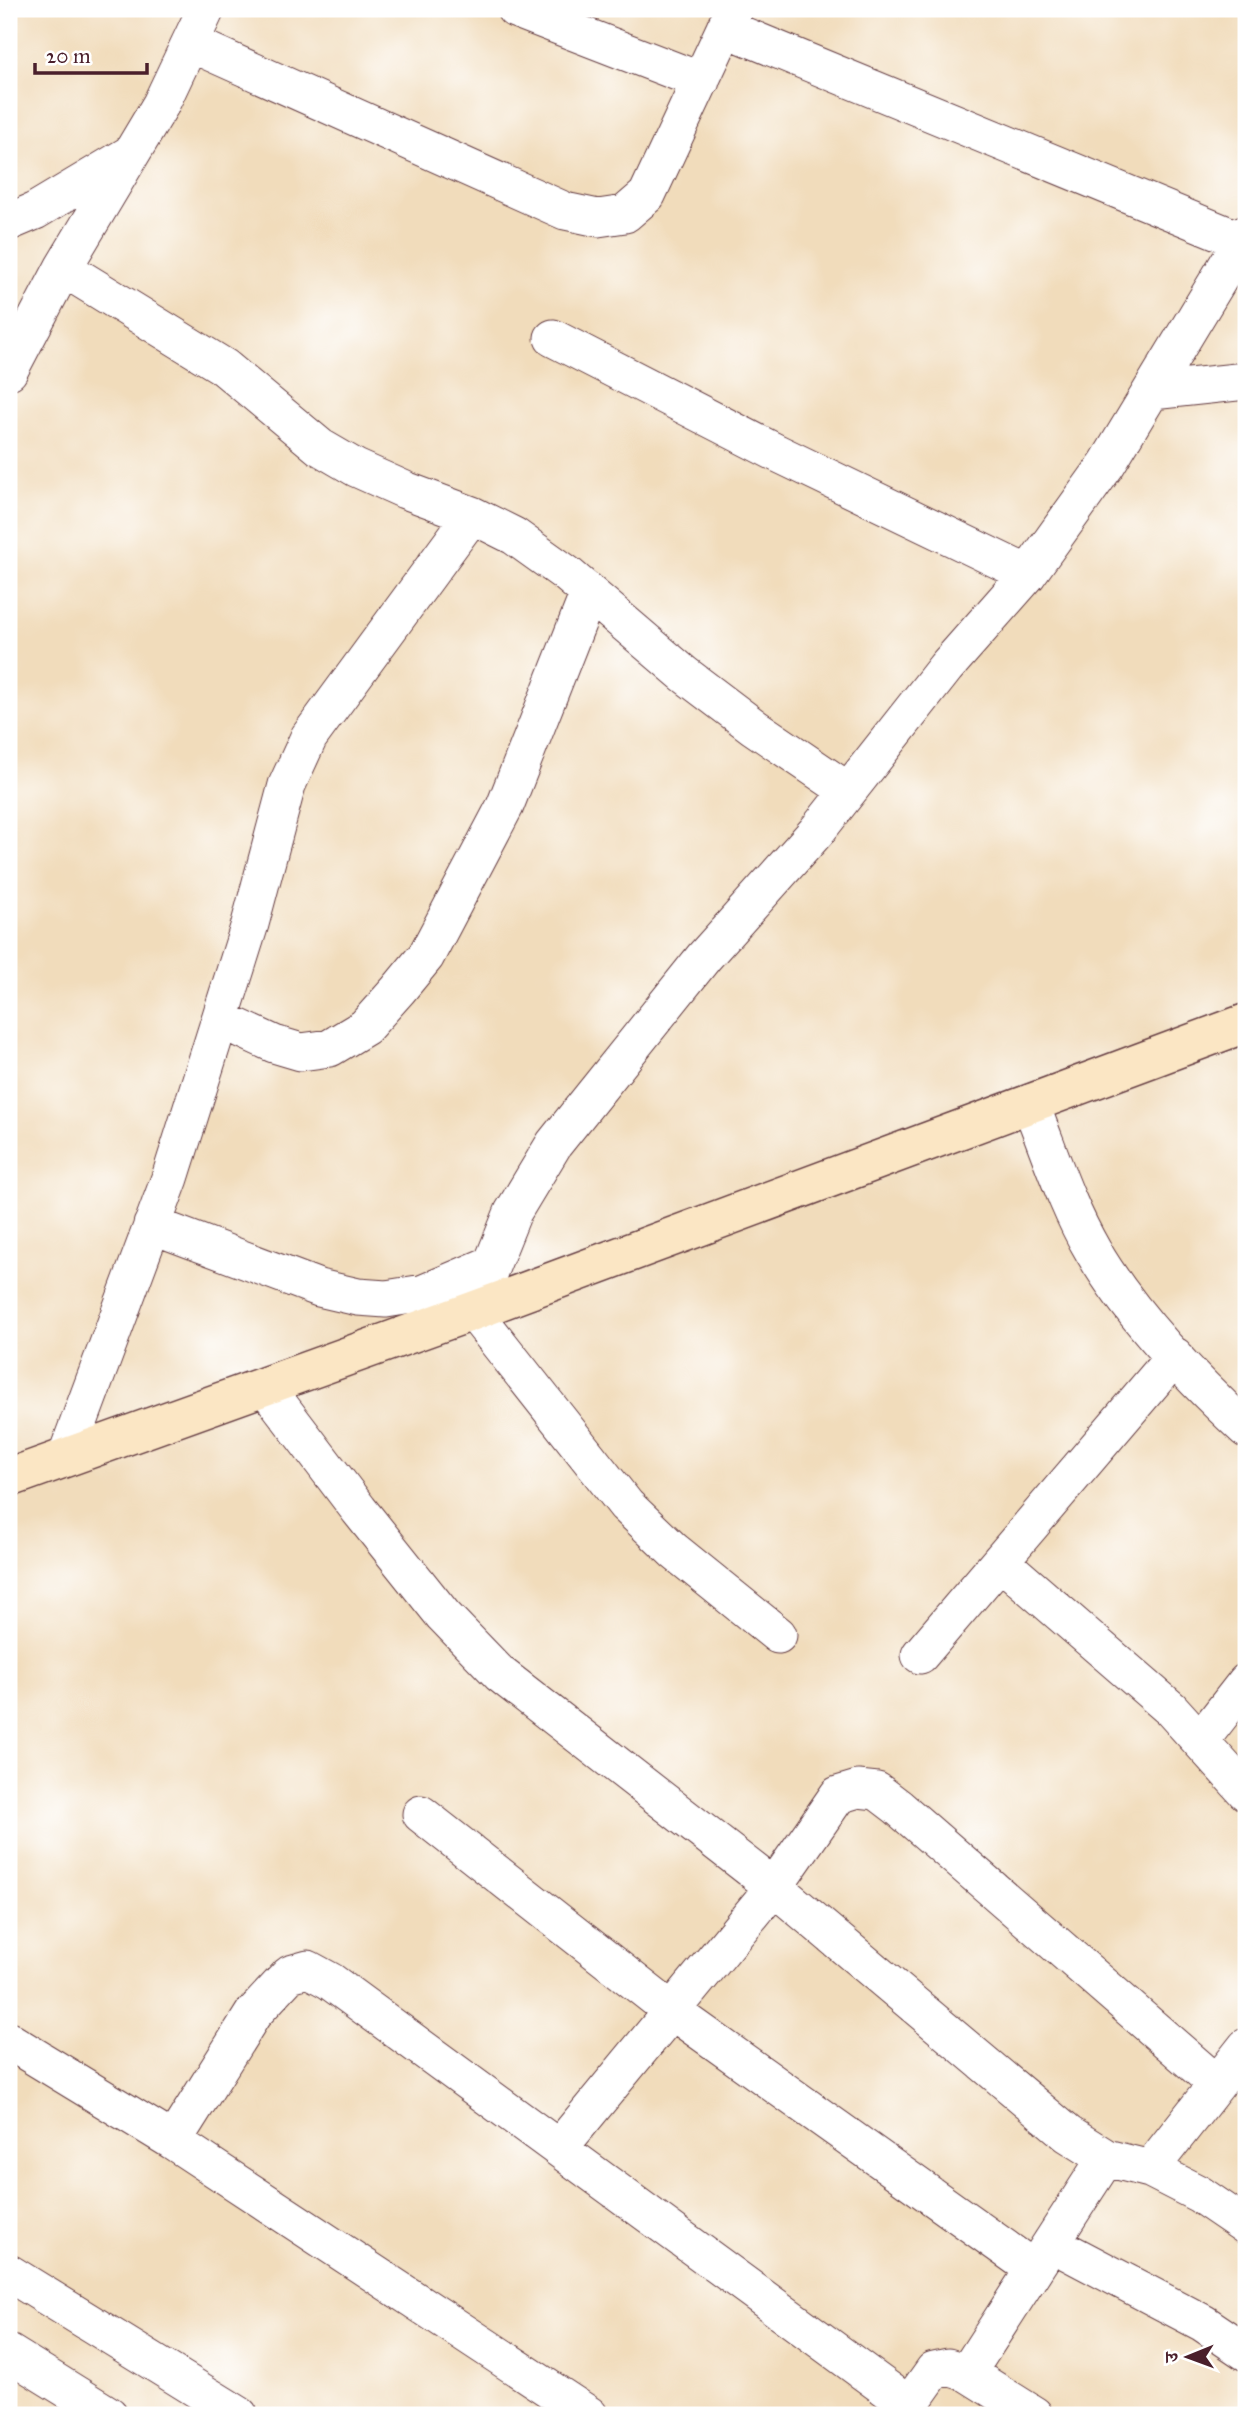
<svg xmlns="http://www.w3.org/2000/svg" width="1255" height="2424" font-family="'IM FELL Great Primer','Noto Serif Devanagari',serif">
	<rect width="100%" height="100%" fill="#fff"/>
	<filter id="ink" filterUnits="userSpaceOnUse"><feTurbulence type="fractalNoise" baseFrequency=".0143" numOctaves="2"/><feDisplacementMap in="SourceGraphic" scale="14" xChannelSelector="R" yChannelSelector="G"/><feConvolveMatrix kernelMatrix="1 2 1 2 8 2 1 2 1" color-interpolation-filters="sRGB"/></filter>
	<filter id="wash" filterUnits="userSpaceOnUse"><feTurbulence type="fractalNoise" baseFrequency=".00686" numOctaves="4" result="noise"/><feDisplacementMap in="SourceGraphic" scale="28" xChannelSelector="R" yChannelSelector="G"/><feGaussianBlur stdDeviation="1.57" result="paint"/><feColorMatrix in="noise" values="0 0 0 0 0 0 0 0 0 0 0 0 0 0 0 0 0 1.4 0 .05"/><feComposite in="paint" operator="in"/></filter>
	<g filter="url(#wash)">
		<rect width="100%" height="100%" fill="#f1dcbb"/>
	</g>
	<g filter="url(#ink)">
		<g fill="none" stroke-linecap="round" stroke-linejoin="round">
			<defs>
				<path id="street" d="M515 9 701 81
					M725 28 1242 241
					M190 43 565 211 598 218 625 214 647 195 734 9
					M9 222 35 211 127 156
					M63 268 224 367 320 447 356 468 405 490 472 515 514 536 567 574 684 674 754 727 848 791
					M553 338 777 453 1028 574
					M9 371 63 268 161 104 206 9
					M1152 391 1246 381
					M220 1019 274 1044 301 1052 330 1048 365 1027 398 990 426 956 505 806 589 593
					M1030 1103C1050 1153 1066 1205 1093 1251 1131 1316 1191 1378 1246 1429
					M152 1225 319 1288 358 1297 386 1299 424 1293 492 1264
					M265 1386 359 1510 443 1615 500 1674 774 1887 1068 2134 1106 2158 1150 2169 1199 2194 1246 2226
					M66 1457 170 1178 250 924 287 785 309 737 472 515
					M1000 1561 1171 1709 1246 1792
					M778 1635 674 1551 626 1505 473 1311 513 1212 554 1144 704 957 816 832 946 667 1028 574 1107 464 1246 234
					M920 1655 1175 1356
					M1200 1741 1246 1682
					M421 1814 672 2011 1034 2269
					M9 2041 173 2141 589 2415
					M173 2141 253 2014 290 1974 308 1969 330 1981 909 2405
					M559 2148 774 1887 838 1795 858 1789 877 1791 898 1807 1217 2084
					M1150 2169 1246 2047
					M1051 2243 1203 2323 1246 2352
					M9 2273 239 2415
					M9 2353 109 2415
					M967 2373 1106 2158
					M902 2415 934 2370 948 2367 967 2373 1034 2415"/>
				<path id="secondary" d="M9 1478 473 1311 1246 1023"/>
			</defs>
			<!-- street casing -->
			<use href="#street" stroke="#633b41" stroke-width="39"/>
			<!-- secondary casing -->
			<use href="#secondary" stroke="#633b41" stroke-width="41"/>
			<!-- street -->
			<use href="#street" stroke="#fff" stroke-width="37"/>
			<!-- secondary -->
			<use href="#secondary" stroke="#fbe6c4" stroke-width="38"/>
		</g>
	</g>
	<!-- margin -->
	<rect width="1255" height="2424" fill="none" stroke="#fff" stroke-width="35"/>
	<!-- north arrow -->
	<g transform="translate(1188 2357) rotate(269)" stroke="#ffffff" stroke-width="5" paint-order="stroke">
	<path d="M0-5L12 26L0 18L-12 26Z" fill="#4a1f2b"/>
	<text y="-10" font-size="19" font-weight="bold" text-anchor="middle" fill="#4a1f2b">उ</text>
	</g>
	<!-- scale -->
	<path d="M35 63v10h112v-10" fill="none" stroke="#4a1f2b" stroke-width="3.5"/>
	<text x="46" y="63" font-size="21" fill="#4a1f2b" stroke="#ffffff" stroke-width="5" paint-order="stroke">20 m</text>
</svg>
